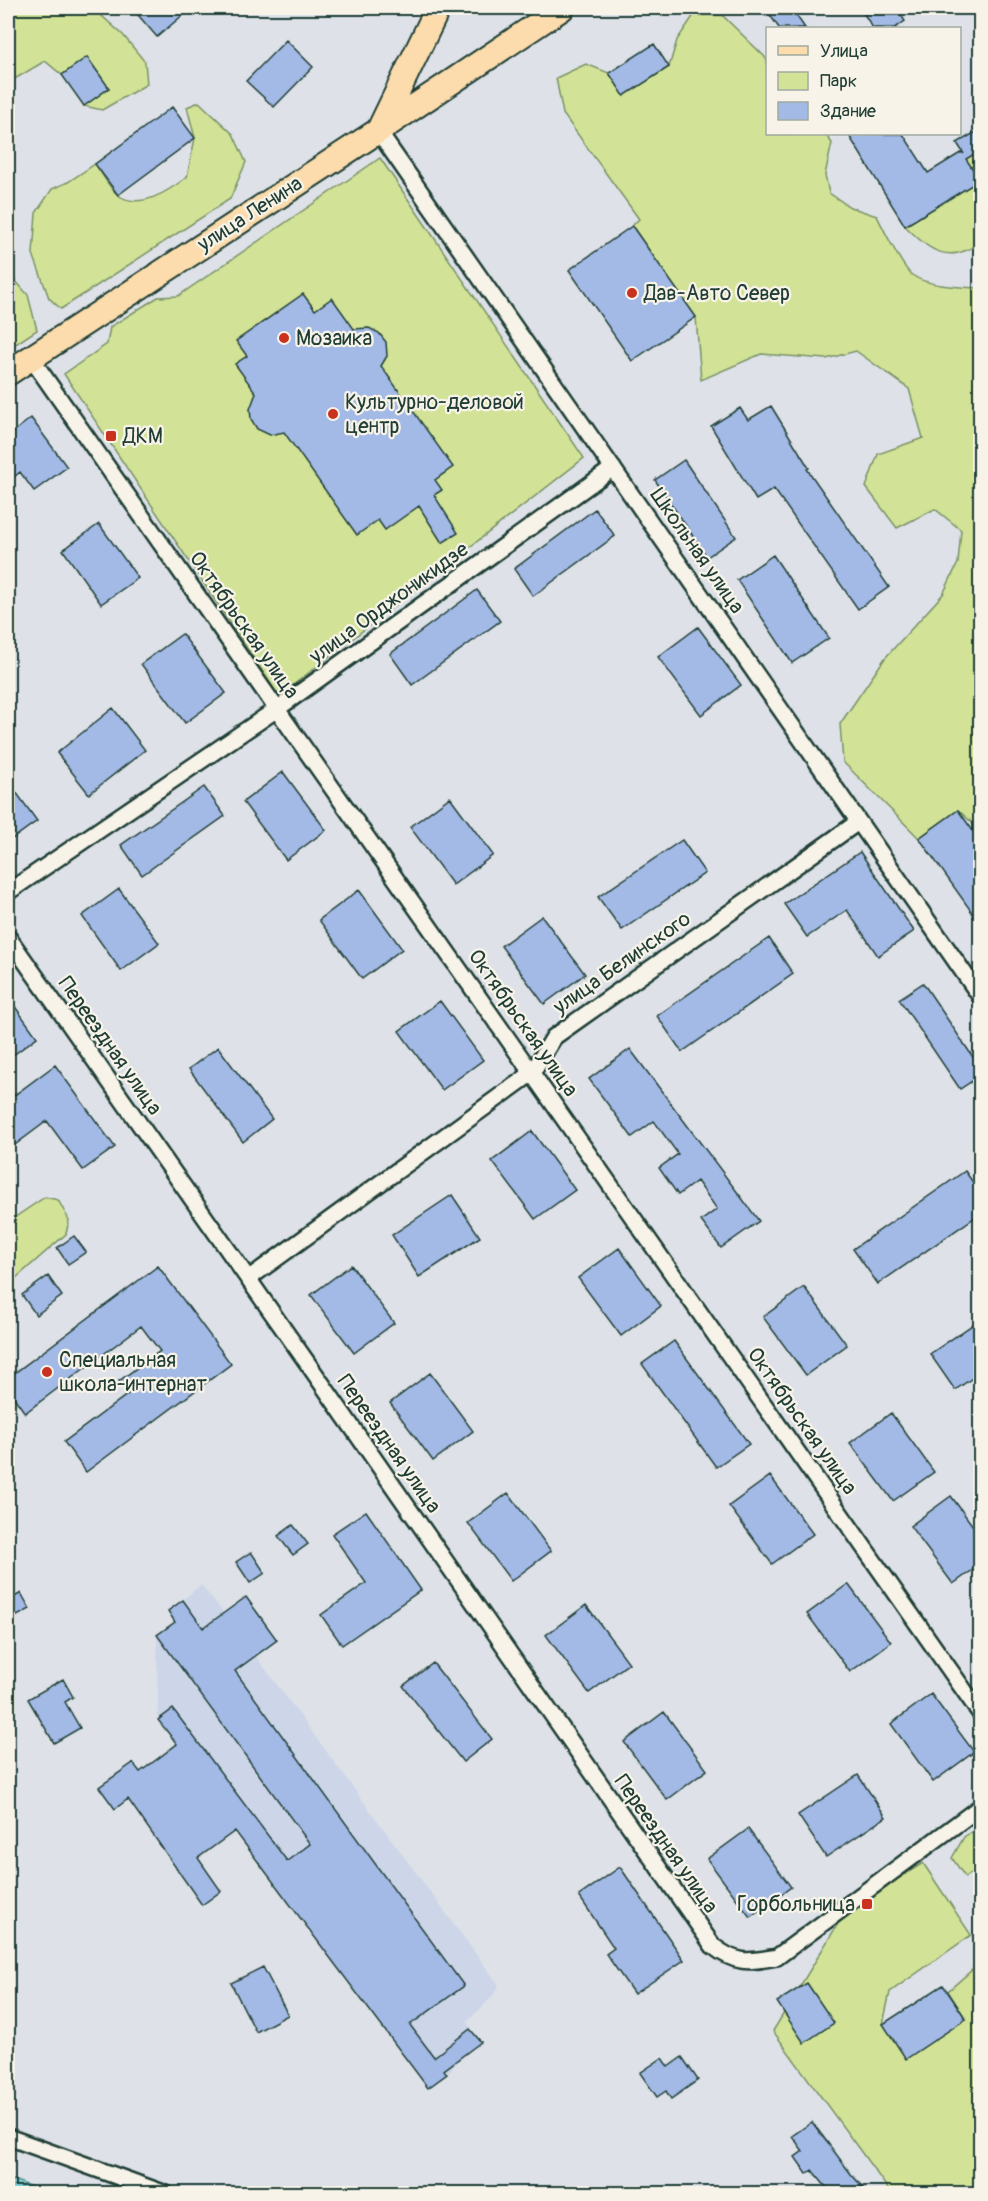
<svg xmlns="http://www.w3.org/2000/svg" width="988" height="2201" font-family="Pangolin,sans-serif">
	<rect width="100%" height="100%" fill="#dee2e8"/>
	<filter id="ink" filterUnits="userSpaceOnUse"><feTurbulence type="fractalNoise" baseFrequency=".0167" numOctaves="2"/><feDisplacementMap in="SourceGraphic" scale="12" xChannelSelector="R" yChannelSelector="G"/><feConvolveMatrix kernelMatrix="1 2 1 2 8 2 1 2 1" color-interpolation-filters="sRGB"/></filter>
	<g filter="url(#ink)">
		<!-- built -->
		<path fill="#ccd6e8" d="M201 1585 224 1613 499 1985 492 1997 467 2022 481 2042 465 2054 447 2074 428 2088 193 1775 177 1744 158 1720 157 1635 175 1622 168 1611Z"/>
		<!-- green -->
		<path fill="#d2e397" stroke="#789066" stroke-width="1.5" d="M19 8H93L123 35 145 62 147 84 102 110 84 106 109 88 87 57 62 75 45 61 8 83V18Z
			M694 15H722L764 56 767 60 768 134H825L832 143 825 175 829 193 850 207 877 216C883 228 903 269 912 275 929 287 961 287 980 288V830L958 810 919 838 843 762 840 724 885 658 943 594 958 563 961 530 935 509 897 528 866 487 878 454 923 438 909 389 856 351 826 359 761 354 701 380 696 317 632 226 639 219 563 114 556 78 586 64 609 73 624 95 669 67 677 40Z
			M199 102 233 134 246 162 230 199 61 309 49 298 33 254 36 213 52 189 68 182 95 164C102 173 109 188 118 195 140 211 170 190 187 177L195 138 187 107Z
			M980 150V238C972 249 971 249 958 253 935 258 920 240 905 226L979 180 966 159Z
			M380 158 584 458 279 696 64 374 107 344 110 327 158 297 178 296Z
			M8 272 28 295 37 330 8 349Z
			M45 1197 58 1200 69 1220 66 1234 8 1285V1222Z
			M980 1826V1867L965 1877 952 1858 964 1837Z
			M923 1863 971 1935 890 1992 883 2024 966 2019 948 1991 980 1963V2138L973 2144 980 2153V2181L969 2189 972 2193H891L773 2031 845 1912Z"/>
		<!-- water -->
		<path fill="#81d2da" stroke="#5a9698" stroke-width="1.5" d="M8 2178 48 2193H8Z"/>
		<!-- building -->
		<path fill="#a3bae7" stroke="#1f3d34" stroke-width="1.5" d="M132 8H191L157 37Z
			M765 8H791L805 28H779Z
			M860 8H896L905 21 895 28H873Z
			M286 40 313 67 274 107 246 81Z
			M654 44 669 67 624 96 609 73Z
			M87 57 109 88 84 106 62 75Z
			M172 107 195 138 118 195 95 164Z
			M981 129V150L966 159 980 180 905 226 848 134H903L928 173 962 152 964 154 957 143Z
			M632 226 696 317 632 361 569 270Z
			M303 294 315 310 332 298 354 329 369 328 379 333 386 342 387 356 381 366 453 467 435 480 442 490 434 495 458 533 442 543 419 506 385 530 378 520 357 535 284 432 270 435 257 429 251 419 250 409 256 393 235 364 247 356 236 341Z
			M771 406 809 468 807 469 889 587 858 609 774 489 756 500 711 426 740 408 748 420Z
			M31 418 67 467 34 491 20 472 8 482V436Z
			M684 460 736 537 707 557 655 480Z
			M595 509 615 536 533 596 514 569Z
			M99 524 138 578 101 604 63 550Z
			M773 555 829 638 792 663 737 580Z
			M477 590 500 621 412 685 390 654Z
			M698 627 741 685 701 715 658 657Z
			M182 634 226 693 185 723 141 664Z
			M113 708 145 750 89 794 57 753Z
			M283 772 326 830 286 860 243 802Z
			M8 781 37 821 8 842Z
			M204 787 225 816 142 875 121 845Z
			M450 797 493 855 453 885 410 827Z
			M958 810 981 842V925L919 838Z
			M682 840 705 873 622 930 598 897Z
			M860 852 914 931 878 956 847 910 807 937 784 904Z
			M119 889 159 943 121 971 82 916Z
			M359 890 402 949 362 979 319 920Z
			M542 916 585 974 544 1004 501 946Z
			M769 938 793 974 682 1052 657 1016Z
			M923 983 981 1069V1075L960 1089 899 999Z
			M8 997 37 1037 8 1059Z
			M440 1001 483 1060 442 1090 399 1031Z
			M218 1047 272 1119 243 1142 189 1069Z
			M630 1049 759 1221 721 1248 701 1221 717 1209 697 1181 678 1195 659 1168 678 1154 654 1121 632 1137 589 1079Z
			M55 1065 115 1147 83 1170 47 1121 8 1150V1100Z
			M532 1131 575 1190 535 1219 492 1161Z
			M965 1171 981 1194V1213L878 1284 853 1249Z
			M452 1195 480 1237 419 1277 392 1235Z
			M74 1236 86 1252 68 1264 57 1248Z
			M619 1248 661 1306 621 1336 578 1278Z
			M351 1265 394 1323 354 1353 311 1295Z
			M158 1266 231 1364 86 1472 64 1442 128 1394 119 1381 160 1351 141 1326 25 1413 8 1389V1378Z
			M48 1276 62 1296 36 1315 22 1295Z
			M804 1287 847 1345 806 1375 763 1317Z
			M981 1319V1372L955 1390 930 1354Z
			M674 1341 749 1444 716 1467 642 1364Z
			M430 1373 473 1431 433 1461 390 1403Z
			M891 1413 934 1472 893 1501 850 1443Z
			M770 1476 813 1534 772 1564 729 1506Z
			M508 1493 551 1551 511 1581 468 1523Z
			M951 1496 981 1537V1564L953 1584 910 1526Z
			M366 1511 421 1590 342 1645 321 1615 366 1583 332 1534Z
			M293 1525 308 1544 293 1555 278 1536Z
			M251 1552 265 1573 250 1583 236 1562Z
			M848 1584 891 1642 850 1672 807 1614Z
			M21 1593 30 1609 8 1621V1601Z
			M246 1597 277 1640 235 1671 464 1986 410 2025 434 2057 470 2029 481 2042 444 2070 447 2074 428 2088 235 1831 198 1858 221 1891 202 1905 128 1799 115 1809 99 1787 133 1763 140 1772 177 1744 158 1720 173 1709 287 1861 310 1844 157 1635 175 1622 168 1611 183 1600 203 1628Z
			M586 1605 629 1663 589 1693 546 1635Z
			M433 1663 492 1739 463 1762 403 1686Z
			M63 1679 73 1697 65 1702 80 1728 54 1743 28 1699Z
			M931 1694 974 1752 933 1782 891 1724Z
			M664 1712 707 1770 667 1800 624 1742Z
			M858 1775 886 1817 826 1857 798 1815Z
			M748 1829 791 1887 750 1917 707 1859Z
			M620 1867 684 1960 634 1994 606 1954 614 1948 579 1896Z
			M263 1967 288 2015 256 2032 231 1983Z
			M807 1983 834 2023 804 2043 777 2002Z
			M943 1985 966 2019 906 2059 883 2024Z
			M682 2057 698 2080 671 2099 666 2091 657 2097 640 2073 662 2058 668 2067Z
			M812 2122 851 2174 868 2193H831L812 2170 807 2174 795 2157 803 2151 792 2136Z"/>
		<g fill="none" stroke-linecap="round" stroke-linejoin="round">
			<defs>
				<path id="minor" d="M378 131 980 996
					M31 358 980 1713
					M8 892 277 709 613 468
					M8 937 313 1371 713 1946C737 1965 749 1962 777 1957L980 1807
					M248 1279 532 1073 554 1037 858 822
					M8 2137 166 2194"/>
				<path id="primary" d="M379 130 438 8
					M8 373 378 131 562 8"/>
			</defs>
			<!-- minor casing -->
			<use href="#minor" stroke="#1f3d34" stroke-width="20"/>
			<!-- primary casing -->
			<use href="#primary" stroke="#1f3d34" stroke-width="28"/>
			<!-- minor -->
			<use href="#minor" stroke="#f7f3e8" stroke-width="15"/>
			<!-- primary -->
			<use href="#primary" stroke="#fcdcac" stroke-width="24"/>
		</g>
	</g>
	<!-- markers -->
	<g fill="#c8321e" stroke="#f7f3e8" stroke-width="2">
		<circle cx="632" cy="293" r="6"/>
		<circle cx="284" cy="338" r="6"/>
		<circle cx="333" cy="414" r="6"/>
		<rect x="105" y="430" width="12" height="12" rx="3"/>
		<circle cx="47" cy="1372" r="6"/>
		<rect x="861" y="1898" width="12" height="12" rx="3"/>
	</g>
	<g text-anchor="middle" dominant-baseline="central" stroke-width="4.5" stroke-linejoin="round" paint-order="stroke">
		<!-- street labels -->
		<g font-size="21" fill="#1f3d34" stroke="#f7f3e8">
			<text transform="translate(250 214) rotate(-33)">улица Ленина</text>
			<text transform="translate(697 551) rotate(55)">Школьная улица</text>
			<text transform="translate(389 603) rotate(-36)">улица Орджоникидзе</text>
			<text transform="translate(244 625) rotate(55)">Октябрьская улица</text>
			<text transform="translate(622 963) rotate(-35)">улица Белинского</text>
			<text transform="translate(523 1023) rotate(55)">Октябрьская улица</text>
			<text transform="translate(110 1046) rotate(55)">Переездная улица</text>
			<text transform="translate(802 1421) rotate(55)">Октябрьская улица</text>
			<text transform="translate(389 1444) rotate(55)">Переездная улица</text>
			<text transform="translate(666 1844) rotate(55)">Переездная улица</text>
		</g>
		<!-- poi labels -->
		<g font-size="21" fill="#1f3d34" stroke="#f7f3e8" text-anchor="start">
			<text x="644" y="293">Дав-Авто Север</text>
			<text x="296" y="338">Мозаика</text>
			<text x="345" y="402">Культурно-деловой<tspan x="345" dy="24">центр</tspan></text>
			<text x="123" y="436">ДКМ</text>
			<text x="59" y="1360">Специальная<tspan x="59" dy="24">школа-интернат</tspan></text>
			<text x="855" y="1904" text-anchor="end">Горбольница</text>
		</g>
	</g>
	<!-- margin -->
	<rect width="988" height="2201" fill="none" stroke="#f7f3e8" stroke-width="30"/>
	<rect x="15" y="15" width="958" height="2171" fill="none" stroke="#1f3d34" stroke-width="2" filter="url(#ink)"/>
	<!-- legend -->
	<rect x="766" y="27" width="195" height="108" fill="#f7f3e8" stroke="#a1aaa0" stroke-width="1.5"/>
	<rect x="778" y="46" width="30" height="9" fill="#fcdcac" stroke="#a1aaa0" stroke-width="1.5"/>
	<text x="820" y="57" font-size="18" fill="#1f3d34">Улица</text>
	<rect x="778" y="72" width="30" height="18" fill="#d2e397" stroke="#a1aaa0" stroke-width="1.5"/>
	<text x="820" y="87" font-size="18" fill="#1f3d34">Парк</text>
	<rect x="778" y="102" width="30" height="18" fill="#a3bae7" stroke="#a1aaa0" stroke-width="1.5"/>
	<text x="820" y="117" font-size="18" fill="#1f3d34">Здание</text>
</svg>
